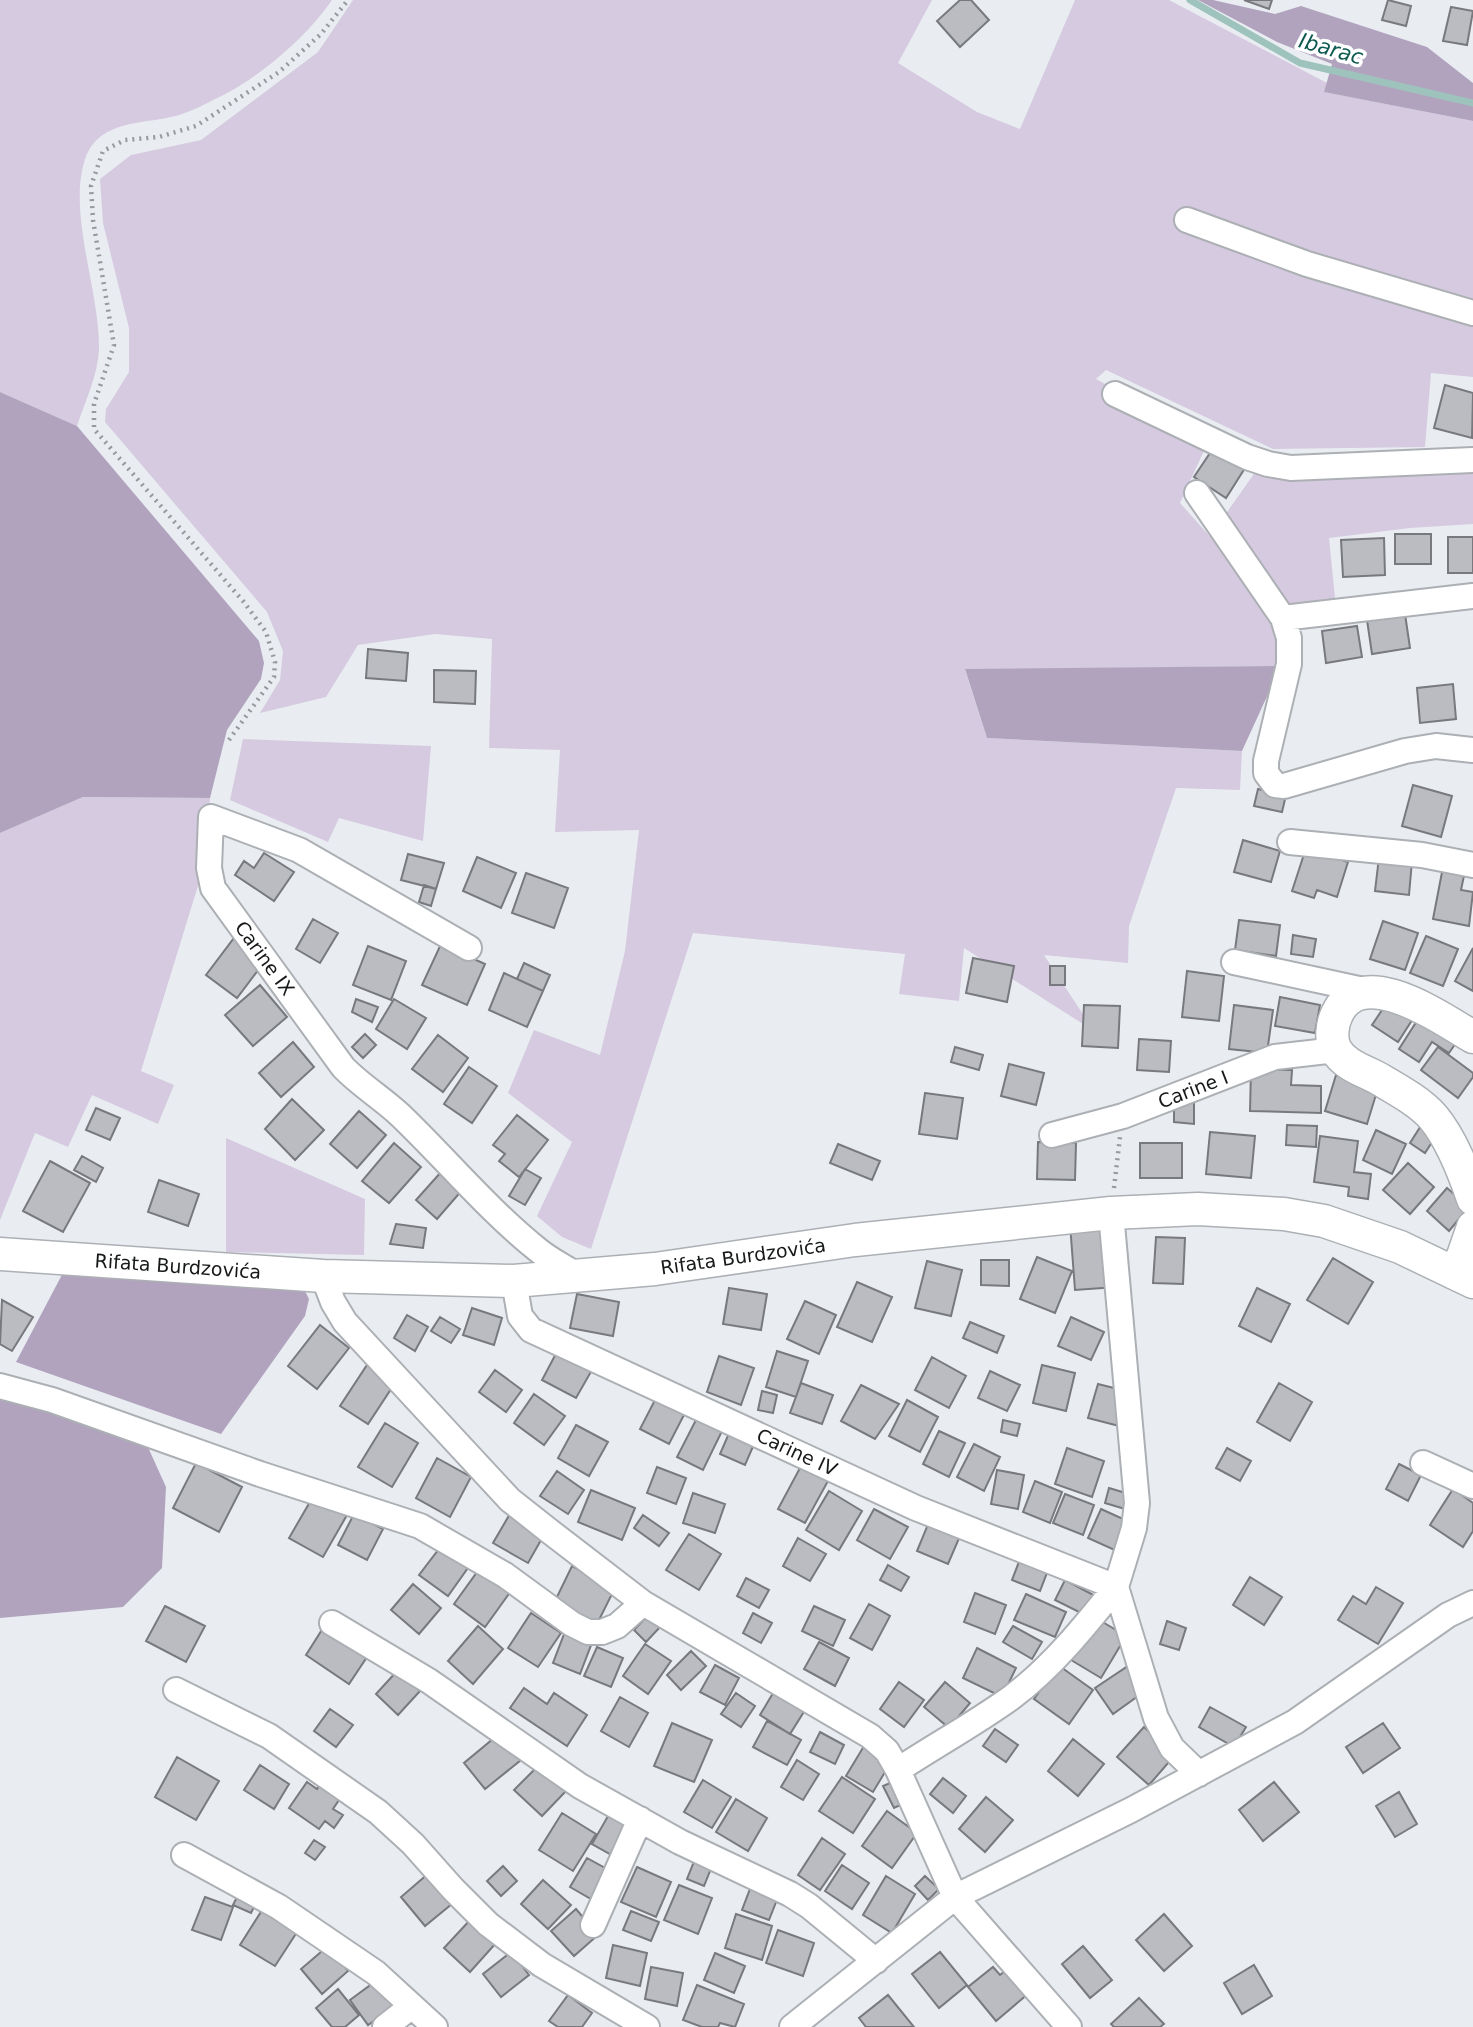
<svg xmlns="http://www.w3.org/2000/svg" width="1473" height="2027" font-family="'DejaVu Sans',sans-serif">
	<rect width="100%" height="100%" fill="#e9edf2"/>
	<!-- green -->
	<path fill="#d5cadf" d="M0 0H332C306 38 257 80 215 99 202 106 186 114 171 117 141 124 102 121 87 154 65 208 100 289 99 349 98 375 85 402 77 426L0 392Z
		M353 0H932L898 63 977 112 1020 129 1075 0H1169L1327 83 1325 92 1473 121V377L1431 373 1425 447 1273 449 1106 370 1096 379 1209 440 1180 503 1283 618 1281 666 965 670 987 738 1242 751 1240 790 1176 788 1129 926 1128 963 1044 955 1094 1031 964 948 959 1001 899 994 905 954 693 933 591 1249 562 1237 537 1216 572 1142 508 1093 534 1030 600 1055 625 951 639 830 555 832 560 750 489 748 492 639 435 634 358 645 326 697 260 713 280 680 283 651 267 612 105 422 106 409 129 372V328L103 223 100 179 131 155 201 140 318 52Z
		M1473 466V524L1410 528 1329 538 1336 608 1296 614 1220 522 1256 471Z
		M243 739 431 746 423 841 339 818 328 842 230 800Z
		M83 797 210 798 205 863 141 1071 174 1085 158 1124 92 1095 68 1147 35 1133 0 1220V833Z
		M226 1138 365 1199 364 1255 226 1252Z"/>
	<!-- forest -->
	<path fill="#b1a3be" d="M1198 0H1213L1275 14 1301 6 1427 47 1473 83V121L1324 92 1332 64 1277 42Z
		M0 392 77 426 259 641 264 663 261 679 227 730 210 798 83 797 0 833Z
		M1281 666 1242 751 987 738 965 669Z
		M65 1269 302 1285 309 1299 305 1316 221 1434 16 1362Z
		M0 1390 147 1445 166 1487 162 1568 123 1607 0 1618Z"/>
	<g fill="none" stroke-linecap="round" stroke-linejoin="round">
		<!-- stream -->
		<path stroke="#9ec3bc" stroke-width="7" d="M1190 0 1300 63 1473 103"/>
	</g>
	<!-- building -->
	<path fill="#bbbcc1" stroke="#78797e" stroke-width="2" d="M960 0H971L989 20 960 47 937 21Z
		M1244 0H1272L1269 9Z
		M1388 0 1411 6 1406 26 1382 20Z
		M1451 7 1473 11 1467 45 1443 41Z
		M1445 385 1473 393 1472 438 1434 428Z
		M1214 447 1245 468 1226 498 1194 477Z
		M1395 534H1431V564H1395Z
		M1448 537H1473V573H1448Z
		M1384 538 1385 575 1343 577 1341 540Z
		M1404 607 1410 648 1372 654 1366 613Z
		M1357 626 1362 657 1326 663 1322 631Z
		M368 649 408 653 406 681 366 678Z
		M434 670 476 671 475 704 434 702Z
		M1453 684 1456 719 1420 723 1417 688Z
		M1413 785 1452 796 1441 837 1402 826Z
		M1258 789 1286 795 1282 812 1254 806Z
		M1243 840 1280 851 1271 882 1234 872Z
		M1306 848 1348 862 1337 897 1317 890 1314 898 1292 891Z
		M264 853 294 872 274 901 235 875 244 861 254 868Z
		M408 854 444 863 436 889 401 880Z
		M477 857 516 873 501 908 463 891Z
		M1379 857 1412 861 1409 895 1375 891Z
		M1443 867 1465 871 1461 890 1473 892 1469 926 1433 919Z
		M526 873 568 888 554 928 512 913Z
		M424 885 436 889 431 906 419 902Z
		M313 919 338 933 320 963 296 949Z
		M1239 920 1280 925 1276 956 1235 950Z
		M1383 921 1418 933 1405 970 1370 959Z
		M1293 935 1316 939 1313 957 1291 954Z
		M1426 936 1458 949 1443 986 1410 973Z
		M234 938 265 961 237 998 206 975Z
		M441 944 485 964 467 1005 422 985Z
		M368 946 406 961 391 1000 353 985Z
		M1473 948V991L1455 981Z
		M973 958 1014 966 1007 1002 966 993Z
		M524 963 550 975 543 991 517 979Z
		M1050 966H1065V985H1050Z
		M1187 971 1224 976 1219 1021 1182 1017Z
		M504 973 543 991 527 1027 489 1010Z
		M260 985 287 1017 253 1046 225 1015Z
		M1280 997 1320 1005 1315 1033 1275 1026Z
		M1390 998 1416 1014 1398 1042 1372 1025Z
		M356 999 378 1007 372 1022 352 1012Z
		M394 999 426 1018 407 1049 376 1029Z
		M1084 1005 1120 1006 1118 1048 1082 1046Z
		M1234 1005 1273 1010 1267 1053 1229 1049Z
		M1422 1013 1460 1037 1449 1053 1432 1042 1419 1062 1399 1049Z
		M365 1034 376 1045 363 1058 352 1047Z
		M438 1035 468 1058 443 1092 412 1069Z
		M1139 1039 1171 1041 1169 1072 1137 1070Z
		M293 1042 314 1067 281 1097 259 1073Z
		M955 1047 983 1055 979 1070 951 1062Z
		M1438 1047 1473 1073V1077L1458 1098 1421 1070Z
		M1009 1064 1044 1073 1036 1105 1001 1096Z
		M469 1067 497 1086 472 1123 444 1104Z
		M1251 1069 1292 1070 1291 1085 1321 1086V1113L1250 1111Z
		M1336 1075 1378 1088 1367 1124 1325 1111Z
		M925 1093 963 1098 957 1139 919 1134Z
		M292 1099 324 1130 295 1160 265 1129Z
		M1174 1101 1194 1102V1124L1174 1122Z
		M96 1108 120 1118 110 1140 86 1130Z
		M359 1111 386 1135 357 1168 330 1144Z
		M517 1115 548 1140 519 1177 499 1161 505 1154 493 1145Z
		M1424 1121 1439 1131 1425 1153 1410 1143Z
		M1287 1125 1317 1126 1316 1147 1286 1145Z
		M1376 1130 1406 1144 1392 1174 1363 1160Z
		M1210 1132 1255 1136 1251 1178 1206 1174Z
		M1320 1136 1358 1141 1354 1172 1371 1174 1368 1199 1348 1196 1349 1187 1314 1182Z
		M1038 1142 1076 1143 1075 1180 1037 1179Z
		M394 1143 421 1167 389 1203 362 1181Z
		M1140 1143H1182V1178H1140Z
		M838 1144 880 1161 872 1180 830 1163Z
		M82 1156 103 1168 96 1182 74 1170Z
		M50 1161 90 1183 63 1232 23 1211Z
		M1408 1163 1434 1187 1410 1214 1383 1190Z
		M525 1169 541 1178 525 1205 509 1196Z
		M442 1171 463 1189 437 1219 416 1200Z
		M159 1180 199 1194 188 1226 148 1212Z
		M1447 1188 1469 1207 1449 1231 1427 1211Z
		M1112 1221 1116 1287 1075 1290 1070 1224Z
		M396 1224 426 1228 423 1248 390 1244Z
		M1156 1237 1185 1238 1183 1284 1153 1283Z
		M1037 1257 1072 1271 1055 1313 1020 1299Z
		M1333 1258 1373 1282 1348 1324 1307 1300Z
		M981 1260H1009V1286L981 1285Z
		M927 1261 962 1270 951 1316 915 1308Z
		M857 1282 892 1297 872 1342 837 1327Z
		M729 1288 767 1294 761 1330 723 1324Z
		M1257 1288 1290 1304 1271 1342 1239 1326Z
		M577 1294 619 1302 613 1336 570 1328Z
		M2 1300 33 1317 12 1351 0 1344Z
		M805 1301 836 1315 819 1354 787 1339Z
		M472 1308 502 1318 494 1345 463 1335Z
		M407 1315 428 1327 415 1351 394 1338Z
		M440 1317 460 1329 451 1343 431 1331Z
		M1071 1317 1104 1332 1091 1360 1058 1346Z
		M970 1322 1004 1336 997 1353 963 1338Z
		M320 1325 349 1348 317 1389 288 1366Z
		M561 1344 596 1363 576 1398 542 1380Z
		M777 1351 808 1361 796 1397 766 1387Z
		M719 1356 754 1368 741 1405 707 1392Z
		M932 1357 966 1376 949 1408 915 1390Z
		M367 1365 395 1383 368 1424 340 1406Z
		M1042 1365 1075 1373 1066 1411 1033 1403Z
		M495 1370 522 1390 506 1412 479 1392Z
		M990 1371 1020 1385 1007 1411 978 1398Z
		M801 1383 833 1395 822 1424 790 1413Z
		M1279 1383 1312 1402 1290 1441 1257 1422Z
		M1098 1384 1126 1391 1123 1427 1088 1418Z
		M861 1385 899 1404 875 1439 841 1421Z
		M762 1391 777 1395 773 1413 758 1410Z
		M534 1394 565 1416 544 1445 514 1423Z
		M656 1398 685 1413 669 1444 640 1429Z
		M907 1400 938 1417 920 1452 889 1436Z
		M699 1414 724 1427 703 1470 677 1457Z
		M1003 1420 1020 1424 1017 1436 1001 1432Z
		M385 1423 418 1443 392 1487 358 1467Z
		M733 1424 758 1435 745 1465 720 1454Z
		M576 1425 608 1442 589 1476 558 1458Z
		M939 1431 965 1443 949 1477 923 1464Z
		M974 1444 1000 1457 984 1491 957 1477Z
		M1067 1448 1104 1461 1092 1497 1055 1484Z
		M1227 1448 1251 1461 1240 1481 1216 1468Z
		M437 1458 471 1477 450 1517 416 1498Z
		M196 1463 242 1487 219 1532 173 1508Z
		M1399 1464 1421 1475 1408 1501 1386 1489Z
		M801 1466 828 1481 805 1523 778 1509Z
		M657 1467 686 1478 676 1504 647 1493Z
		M997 1470 1024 1475 1018 1509 991 1504Z
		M557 1471 584 1490 568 1514 540 1496Z
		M1035 1481 1062 1492 1050 1523 1023 1512Z
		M1109 1488 1129 1494 1125 1509 1105 1503Z
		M1453 1489 1473 1503V1531L1463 1547 1430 1525Z
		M591 1490 635 1508 622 1540 578 1522Z
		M829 1491 862 1511 839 1550 806 1530Z
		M693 1493 725 1504 715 1533 683 1523Z
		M1065 1494 1094 1505 1083 1535 1053 1523Z
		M314 1495 347 1515 323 1557 289 1538Z
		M874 1509 908 1527 890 1559 857 1540Z
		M1101 1509 1132 1523 1119 1552 1088 1538Z
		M511 1512 545 1533 528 1563 493 1543Z
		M354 1514 383 1529 367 1560 338 1545Z
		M643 1515 669 1533 659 1546 634 1528Z
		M929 1522 960 1536 948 1564 917 1551Z
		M689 1534 721 1554 699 1590 666 1570Z
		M798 1538 826 1554 810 1581 783 1566Z
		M442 1545 470 1565 448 1596 419 1575Z
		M1022 1554 1050 1565 1040 1591 1012 1580Z
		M888 1565 909 1577 901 1591 880 1580Z
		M572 1566 615 1588 597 1624 554 1603Z
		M480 1568 511 1591 485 1627 454 1604Z
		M1250 1577 1282 1597 1264 1625 1233 1605Z
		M746 1578 769 1590 759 1608 737 1596Z
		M1065 1580 1099 1598 1089 1617 1055 1600Z
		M413 1584 441 1608 419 1634 391 1610Z
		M1376 1587 1403 1603 1378 1644 1338 1620 1353 1596 1366 1604Z
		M975 1593 1006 1605 995 1634 964 1622Z
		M1026 1594 1066 1612 1055 1637 1014 1620Z
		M869 1604 890 1616 872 1650 850 1638Z
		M165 1606 205 1626 186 1662 146 1641Z
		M814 1606 845 1620 833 1646 802 1631Z
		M531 1613 561 1633 538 1667 508 1648Z
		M753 1613 772 1623 761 1643 743 1633Z
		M649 1614 661 1626 646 1642 634 1630Z
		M1096 1618 1126 1636 1101 1678 1071 1660Z
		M1167 1621 1186 1628 1179 1650 1160 1644Z
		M325 1625 369 1654 349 1684 306 1655Z
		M478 1626 503 1649 473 1684 448 1661Z
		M1013 1626 1042 1642 1032 1659 1003 1642Z
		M566 1629 593 1640 580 1674 553 1663Z
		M819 1642 849 1658 835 1686 804 1669Z
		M645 1644 671 1661 648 1694 623 1676Z
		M597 1647 623 1658 611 1687 584 1676Z
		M977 1648 1016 1668 1002 1697 963 1678Z
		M691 1651 706 1666 681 1690 667 1675Z
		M715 1665 739 1678 725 1705 700 1692Z
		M1058 1665 1093 1690 1069 1724 1034 1699Z
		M1128 1666 1145 1691 1113 1714 1095 1688Z
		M398 1670 420 1691 398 1715 376 1694Z
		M899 1682 924 1700 904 1727 880 1709Z
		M945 1682 970 1703 949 1728 924 1707Z
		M779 1683 810 1702 790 1734 760 1715Z
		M524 1688 547 1704 554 1693 587 1715 567 1746 510 1708Z
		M736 1693 755 1706 741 1727 721 1714Z
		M620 1697 648 1713 629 1747 601 1731Z
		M1210 1707 1246 1727 1234 1747 1199 1727Z
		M330 1709 353 1725 336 1747 314 1731Z
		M767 1721 801 1740 787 1765 753 1747Z
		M672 1723 712 1740 694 1782 654 1766Z
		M1383 1723 1400 1748 1363 1773 1346 1747Z
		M1144 1727 1175 1755 1149 1785 1117 1757Z
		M995 1729 1018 1745 1006 1762 983 1746Z
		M820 1732 844 1745 835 1764 810 1752Z
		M499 1734 521 1760 485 1789 464 1763Z
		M1073 1739 1104 1764 1078 1796 1048 1771Z
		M864 1746 891 1762 873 1792 846 1776Z
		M177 1757 219 1781 196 1820 155 1797Z
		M797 1760 819 1774 803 1800 781 1787Z
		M260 1765 289 1784 274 1809 244 1790Z
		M539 1765 566 1791 542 1816 514 1790Z
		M842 1777 875 1799 853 1833 819 1811Z
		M943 1778 966 1796 953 1813 930 1794Z
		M703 1780 731 1797 712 1828 684 1812Z
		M897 1780 907 1802 894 1808 883 1786Z
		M307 1782 317 1789 321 1783 341 1797 333 1809 343 1815 334 1828 325 1821 319 1829 289 1808Z
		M1274 1782 1299 1812 1263 1841 1239 1810Z
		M1399 1792 1417 1824 1395 1837 1376 1806Z
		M986 1797 1013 1820 985 1852 959 1829Z
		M736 1799 767 1818 748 1851 716 1832Z
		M612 1809 636 1823 615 1857 592 1844Z
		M887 1811 917 1833 892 1868 862 1846Z
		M562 1813 596 1834 573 1871 539 1850Z
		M822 1838 845 1854 820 1890 798 1875Z
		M314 1840 325 1847 315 1860 305 1853Z
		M697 1854 714 1861 704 1886 687 1879Z
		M587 1858 614 1873 598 1903 570 1887Z
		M842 1865 869 1883 852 1909 825 1891Z
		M503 1866 517 1881 501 1896 487 1881Z
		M637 1867 671 1882 656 1917 621 1902Z
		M429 1873 453 1903 425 1926 401 1897Z
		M886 1876 915 1894 892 1933 863 1915Z
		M925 1876 939 1889 928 1900 915 1886Z
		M543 1880 571 1905 548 1929 521 1904Z
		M753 1881 780 1892 769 1920 742 1910Z
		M679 1885 712 1898 698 1934 664 1920Z
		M239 1893 257 1901 251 1913 233 1905Z
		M205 1897 233 1907 221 1940 192 1930Z
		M264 1907 299 1929 275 1966 240 1945Z
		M576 1909 598 1935 574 1956 551 1931Z
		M631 1911 659 1922 651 1941 623 1930Z
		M736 1914 772 1926 762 1960 725 1948Z
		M1164 1914 1192 1946 1164 1971 1136 1940Z
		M471 1919 496 1943 470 1972 444 1948Z
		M778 1930 814 1943 803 1976 766 1963Z
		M613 1945 647 1953 640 1986 606 1978Z
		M328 1946 348 1971 322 1994 301 1969Z
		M1083 1946 1112 1980 1090 1998 1062 1964Z
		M511 1952 529 1975 501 1997 483 1974Z
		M940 1952 967 1985 939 2008 912 1974Z
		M715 1953 745 1966 734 1993 704 1980Z
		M1254 1965 1272 1996 1242 2014 1224 1983Z
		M651 1967 683 1973 677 2006 645 1999Z
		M993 1967 1000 1975 1009 1968 1029 1993 996 2021 968 1987Z
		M380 1978 398 2004 368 2025 350 2000Z
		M697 1985 744 2004 735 2027 720 2023 718 2027H702L683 2020Z
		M338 1989 359 2015 345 2027H332L316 2008Z
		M568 1995 592 2013 582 2027H558L549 2021Z
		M888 1995 914 2027H866L859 2018Z
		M1139 1998 1164 2024 1160 2027H1114L1111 2024Z"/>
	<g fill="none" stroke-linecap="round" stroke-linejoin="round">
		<defs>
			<path id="minor" d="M1187 220 1307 264 1473 313
				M1115 394 1247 457 1268 464 1291 468 1473 460
				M1197 493 1283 618
				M1473 596 1283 618 1289 638V664L1266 761V773L1275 785 1284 786 1405 751 1436 746 1473 750
				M1290 842 1422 855 1473 865
				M469 948 299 850 211 817 209 868 213 888 343 1067C360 1085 382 1098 400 1115 446 1159 488 1210 538 1250 550 1260 565 1267 578 1276
				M1234 962 1368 991
				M1052 1135 1123 1116 1275 1057 1336 1050
				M1111 1213 1137 1503 1134 1528 1116 1587 1156 1718 1172 1748 1199 1774
				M323 1276 333 1302 345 1322 510 1500 548 1530 643 1603 870 1736 887 1751 898 1770 955 1897 1069 2027
				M514 1281 520 1316 531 1330 916 1508 1116 1587C1085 1626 1052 1667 1012 1697 976 1723 936 1745 898 1770
				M0 1386 52 1400 260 1474 420 1526 505 1575 572 1624 588 1632H602L617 1626 643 1603
				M1423 1463 1473 1486
				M332 1623 429 1681 580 1786 680 1842 790 1894 809 1906 876 1961
				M176 1690 269 1736 378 1812 413 1844 453 1889 488 1924 542 1965 647 2027
				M184 1855 279 1907 376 1973 435 2027
				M593 1925 640 1819
				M385 2027 412 2006
				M792 2027 955 1897 1131 1810 1295 1722 1448 1615 1473 1603"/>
			<path id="tertiary" d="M1473 1037C1442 1019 1361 961 1337 1014 1332 1024 1330 1040 1336 1050 1345 1066 1366 1071 1381 1080 1398 1090 1420 1102 1433 1117 1452 1140 1464 1172 1473 1199
				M0 1254 323 1276 514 1281 655 1269 855 1240 1111 1213 1198 1209 1284 1214 1324 1221 1400 1247 1473 1282
				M1454 1273 1463 1256 1473 1227"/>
		</defs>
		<!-- minor casing -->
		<use href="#minor" stroke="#acb0b4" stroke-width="28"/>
		<!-- tertiary casing -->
		<use href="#tertiary" stroke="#acb0b4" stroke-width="35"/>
		<!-- path -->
		<path stroke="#96999d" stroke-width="4.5" stroke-dasharray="2 5" stroke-linecap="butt" d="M229 740 274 677 275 662 266 632 243 601 94 429V404L114 345 93 220 91 186 103 151 125 140 159 137 196 126 279 72 321 34 348 0
			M1114 1188 1120 1137"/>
		<!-- minor -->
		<use href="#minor" stroke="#fff" stroke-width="24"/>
		<!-- tertiary -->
		<use href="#tertiary" stroke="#fff" stroke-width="32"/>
	</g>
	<g text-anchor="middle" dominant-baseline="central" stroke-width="7" stroke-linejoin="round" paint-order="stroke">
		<!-- street labels -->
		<g font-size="19" fill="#161819" stroke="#fff">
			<text transform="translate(265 958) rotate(54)">Carine IX</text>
			<text transform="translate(1193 1089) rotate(-21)">Carine I</text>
			<text transform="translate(743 1256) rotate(-8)">Rifata Burdzovića</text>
			<text transform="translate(178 1266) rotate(4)">Rifata Burdzovića</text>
			<text transform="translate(797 1452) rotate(25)">Carine IV</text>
		</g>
		<!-- water labels -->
		<g font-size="21" font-style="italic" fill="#0d5a50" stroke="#fff">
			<text transform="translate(1331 49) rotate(16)">Ibarac</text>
		</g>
	</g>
</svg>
